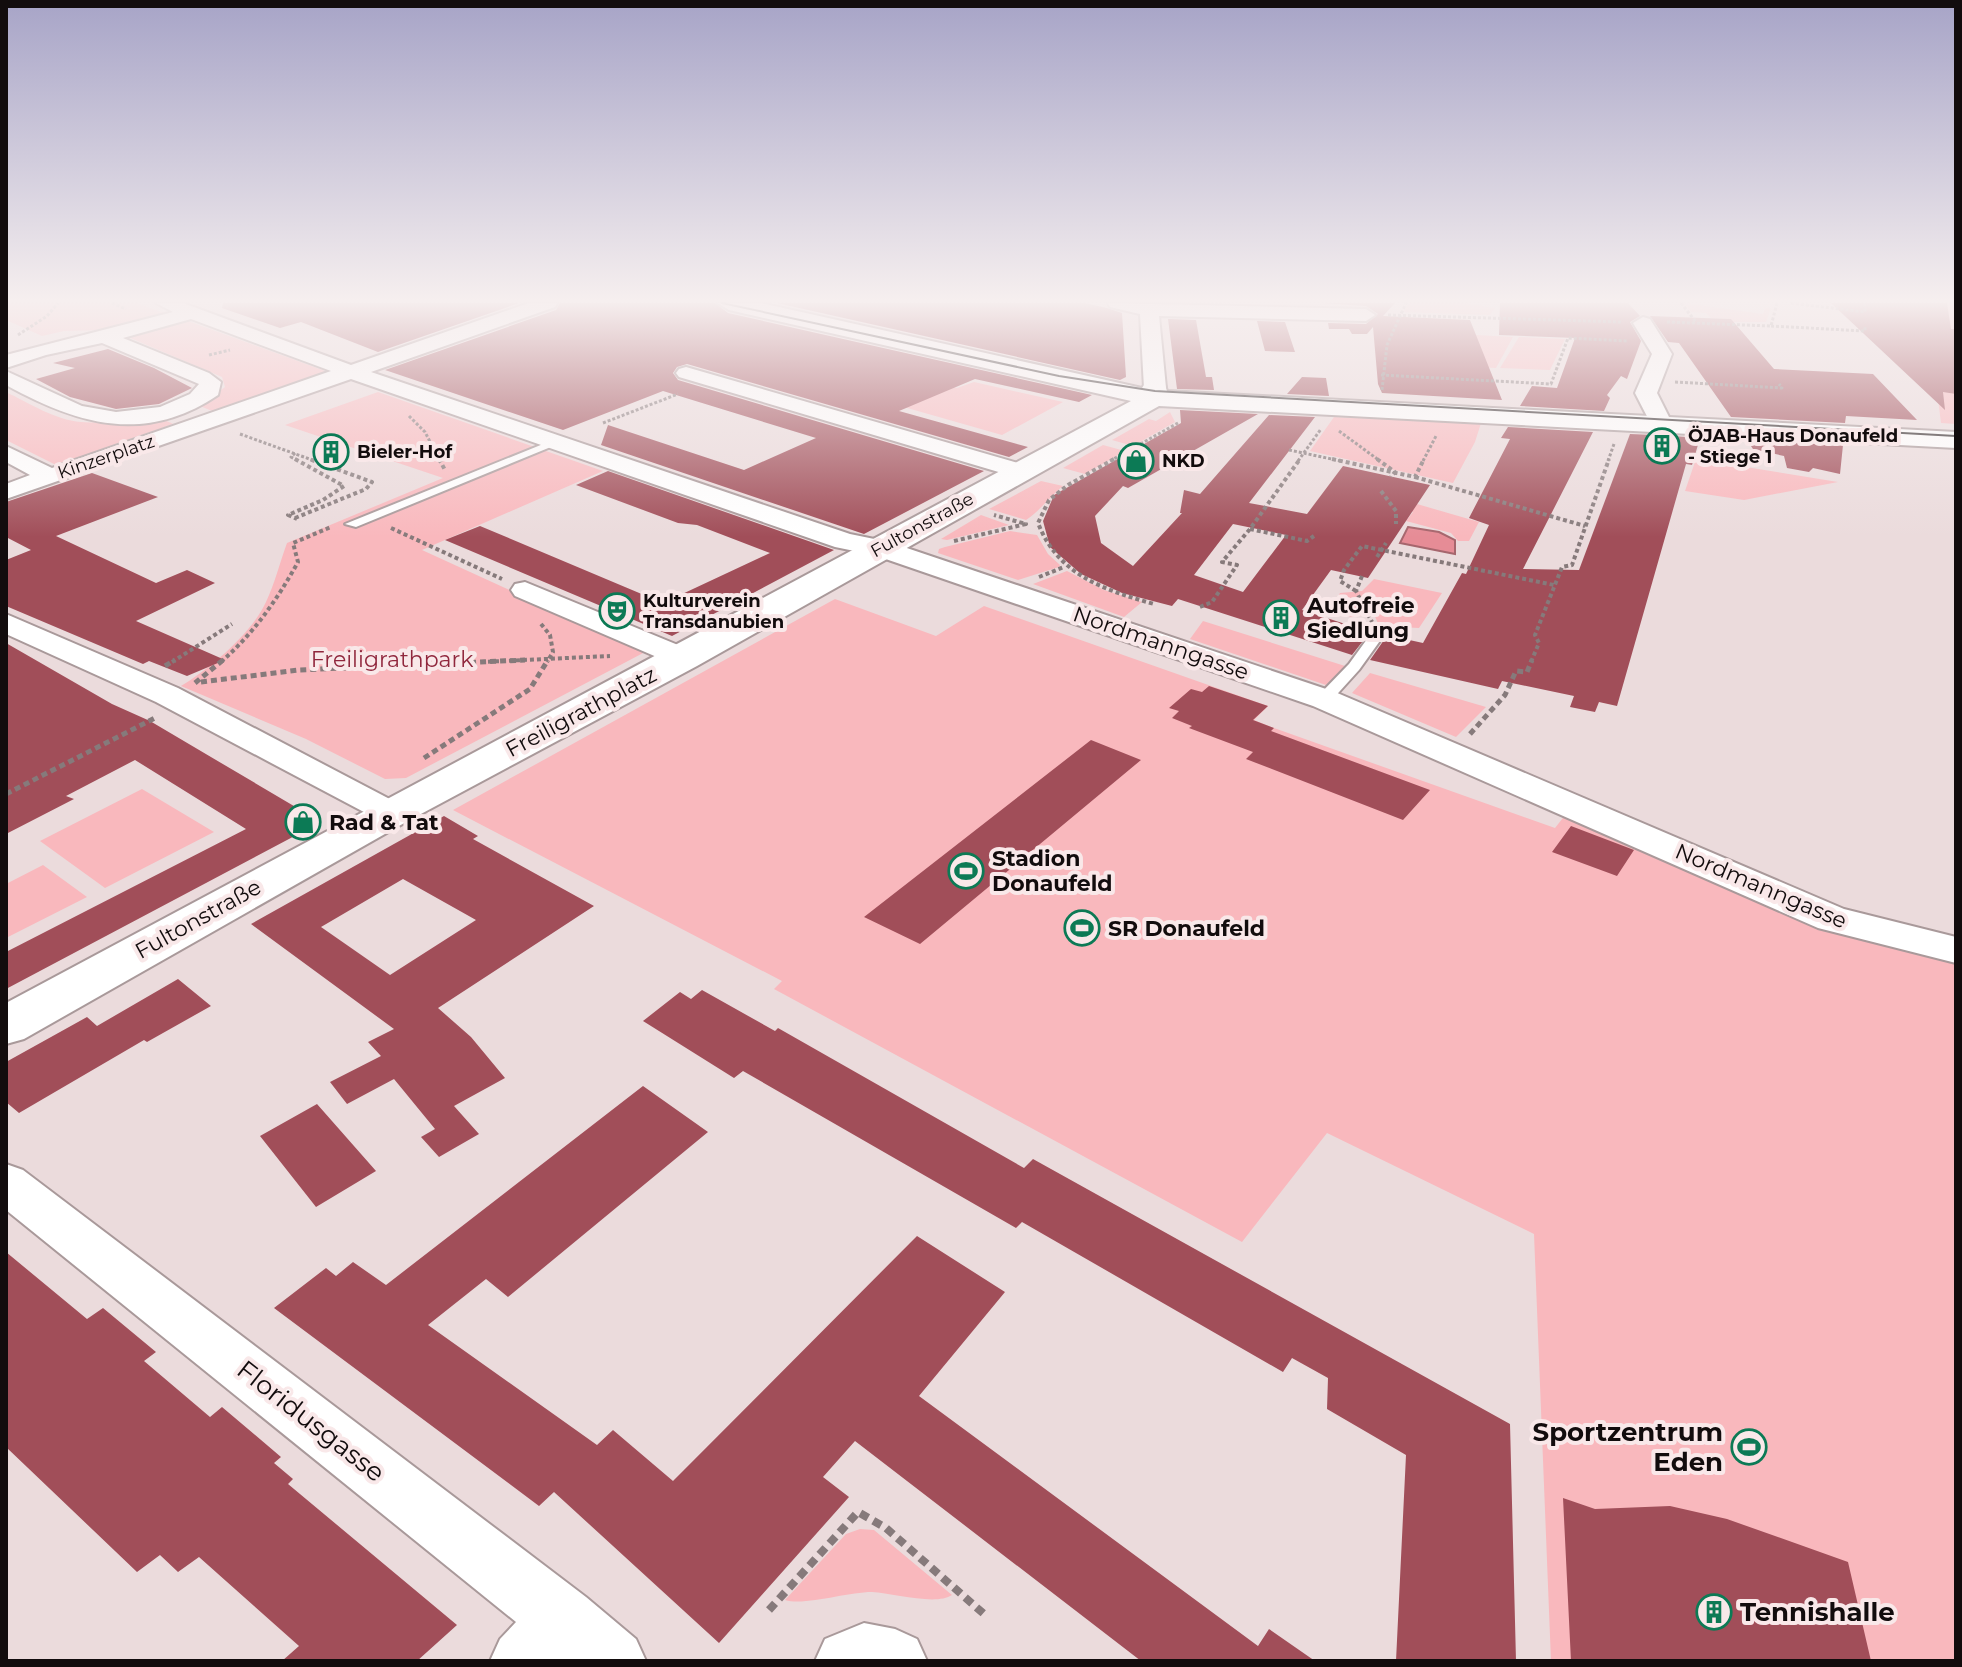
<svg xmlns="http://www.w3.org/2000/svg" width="1962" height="1667" font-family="Montserrat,sans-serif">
	<rect width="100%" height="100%" fill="#ebdbdc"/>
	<!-- green -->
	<path fill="#f9b8bd" d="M6 303H137L167 314 108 330 64 331 42 336 6 320Z
		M1410 303H1465L1495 308 1490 315 1403 312Z
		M1684 303 1763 314 1765 308H1771L1766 322H1733L1730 319 1711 318 1706 313 1691 312Z
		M1926 303H1956V424L1941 423Z
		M188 321 328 372 212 411 200 406 225 387 222 377 128 337Z
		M1476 335 1513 337 1496 368 1389 363Z
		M1519 337 1565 339 1550 370 1500 368Z
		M855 365 957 388 974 382 1063 402 1002 435 809 380Z
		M6 392C29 403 55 420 81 422 108 425 151 411 173 424L56 465 6 440Z
		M378 392 603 471 422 550 645 652 406 778 385 779 306 739 181 686C210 669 252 633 266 602 275 583 280 562 287 543L443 478 285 425Z
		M1170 412 1175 422 1133 446 1112 440 1149 419 1156 421Z
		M1334 417 1481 423 1475 442 1453 483 1310 451Z
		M1103 445 1125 451 1085 474 1063 468Z
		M1696 459 1838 482 1744 500 1685 491Z
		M1041 481 1063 486C1049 497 1041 510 1026 520L989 509Z
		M1386 495 1479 522 1469 541H1458L1451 533 1406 521 1413 512 1400 509Z
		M981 515 1009 525 947 540 941 539Z
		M1010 531 1037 535 1048 554 1060 565 1059 567 1018 580 938 553 939 549 945 547Z
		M1067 571 1104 590 1142 602 1124 617 1033 584Z
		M1374 579 1437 592 1442 593 1419 628 1379 626 1374 614 1352 617 1329 611 1340 593 1362 591Z
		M835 599 936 636 984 606 1268 706 1254 720 1274 728 1555 828 1566 814 1956 959V1661H1551L1534 1234 1327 1133 1242 1242 774 989 782 981 453 810Z
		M1203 621 1345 666 1326 685 1190 639Z
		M1370 673 1486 707 1456 737 1352 693Z
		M142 789 214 832 105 888 40 841Z
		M43 865 87 897 6 938V884Z
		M860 1529 874 1530 952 1595C936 1606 893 1593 872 1592 847 1592 805 1606 785 1600L846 1534Z"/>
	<!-- water -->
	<path fill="#e68c96" stroke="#a6666d" stroke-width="2" d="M1408 527 1439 532 1455 540V554L1400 543Z"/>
	<!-- building -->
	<path fill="#a14e59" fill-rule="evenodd" d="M223 303H519L378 352 301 322 280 328 222 308Z
		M560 303H715L728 313 1092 395 1079 402 975 379 899 411 1028 447 1009 457 687 364 677 367 673 373 678 380 984 471 864 534 601 445 608 425 744 470 816 438 663 391 563 430 385 370 556 310Z
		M777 303H1085L1107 308 1122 313 1126 377 1120 380Z
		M1322 303H1395L1383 316 1470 320 1502 400 1382 393 1378 384 1373 327 1367 334H1352L1349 329H1329L1328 323 1366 324 1378 314 1366 306Z
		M1500 303H1628L1640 316 1630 322 1641 341 1627 379 1621 376 1607 395 1610 398 1604 411 1520 406 1532 386 1557 388 1575 338 1499 335Z
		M1831 303H1947L1951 329H1956V394L1943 392 1945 410Z
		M1650 316 1731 319 1774 369 1873 374 1917 420 1846 416 1845 423 1731 417 1679 343 1668 342Z
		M1168 319 1196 320 1206 377H1212L1214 390 1177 389Z
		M1257 321 1285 322 1295 352 1265 351Z
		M108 349 154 368 192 388 159 404 116 409 70 397 36 379 75 368 53 363Z
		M1302 377 1326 378 1329 396 1287 394Z
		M1180 410 1258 414 1128 488 1123 486 1095 516 1101 543 1133 566 1182 513H1180L1184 490 1200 494 1269 415 1315 417 1249 503 1307 514 1343 466 1430 485 1368 578 1331 570 1302 610 1370 632 1352 655 1178 599 1172 606 1122 593 1081 574 1050 547 1043 521 1054 495 1181 423ZM1233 524 1286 535 1243 592 1194 575Z
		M1508 427 1593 432 1523 569 1579 570 1630 434 1654 435 1667 446 1673 436 1700 438 1692 465 1686 464 1617 706 1599 702 1595 712 1570 707 1574 696 1502 681 1498 689 1370 660 1384 640 1382 634 1423 643 1462 573 1466 574 1489 525 1469 518 1510 439 1501 438Z
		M1747 440 1843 445 1840 474 1813 468 1809 472 1787 468 1784 456 1753 449Z
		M608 471 834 550 672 636 445 540 480 526 663 603 770 553 697 525 678 523 576 485Z
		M92 473 158 497 56 536 156 583 187 570 215 583 136 621 225 660 187 676 149 661 143 664 6 606V560L31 550 6 537V502Z
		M6 643 112 704 150 721 321 822 6 989V952L246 829 135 760 66 796 74 799 6 834Z
		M1209 686 1268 706 1253 720 1274 728 1271 731 1430 790 1403 820 1246 759 1253 752 1189 728 1192 726 1172 718 1179 711 1169 708 1191 689 1202 692Z
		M1091 740 1141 760 920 944 864 917Z
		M444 816 478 836 473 839 594 906 438 1008 471 1037 505 1078 454 1106 479 1134 439 1157 421 1137 435 1129 394 1079 347 1104 330 1082 381 1056 368 1042 394 1029 251 924ZM403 879 476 920 390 975 321 927Z
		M1571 826 1634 850 1617 876 1552 852Z
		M178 979 211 1006 147 1042 144 1040 19 1113 6 1102V1062L87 1017 97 1026Z
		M702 990 775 1031 778 1028 1024 1168 1033 1159 1510 1424 1516 1661H1396L1406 1455 1327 1409 1328 1378 1292 1358 1283 1372 1022 1222 1016 1228 743 1071 734 1078 643 1021 680 992 691 999Z
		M643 1086 708 1132 508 1297 486 1279 428 1325 597 1445 613 1430 673 1481 917 1236 1005 1292 919 1396 1258 1646 1269 1629 1315 1661H1141L855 1441 823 1477 849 1497 719 1643 554 1492 539 1506 274 1308 326 1268 336 1276 353 1262 386 1285Z
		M317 1104 376 1171 316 1207 260 1136Z
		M6 1252 87 1319 103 1308 156 1352 144 1361 210 1417 222 1407 281 1457 274 1463 293 1479 288 1484 457 1625 417 1661H282L299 1646 199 1557 178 1572 160 1555 137 1572 6 1447Z
		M1563 1498 1595 1509 1670 1506 1727 1519 1848 1562 1871 1661H1571Z"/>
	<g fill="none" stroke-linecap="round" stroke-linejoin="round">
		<defs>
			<path id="lane" d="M553 440 563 442 356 527 345 524Z
				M1375 634 1382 638 1359 670 1330 702H1318L1316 699 1318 696 1349 664 1370 635Z"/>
			<path id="street" d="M156 303H183L351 365 529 303H557L555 307 371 372 850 534 889 542 1335 692 1844 909 1956 937V963L1818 928 1313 706 874 555 835 547 351 379 6 499V484L30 475 6 462V446L52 468 331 371 191 319 123 338 209 373 221 382 218 395C144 445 77 424 6 385V371L82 406 116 412 160 407 190 394 199 384 102 343 46 355 6 368V355L173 312Z
				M1108 303 1366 309 1375 315 1366 321 1159 316 1166 388 1155 394 1144 388 1140 314 1110 307Z
				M1643 317 1650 319 1672 354 1657 393 1672 423 1661 430 1653 428 1635 393 1652 354 1633 323Z
				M686 367 1028 466 1032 471 1028 476H1012L679 377 676 373 679 369Z
				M525 582 695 652 699 658 695 664 684 667 673 664 515 596 511 590 515 584Z
				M6 614 178 688 403 806 409 813 403 820 391 824 379 820 156 702 6 634Z
				M6 1164 23 1170 586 1597 636 1639 646 1661H490L500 1639 516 1622 6 1210Z
				M864 1623 895 1629 917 1639 927 1661H815L825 1639Z"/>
			<path id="secondary" d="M718 303H761L1142 388 1146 382H1164L1167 391 1956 432V448L1159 406 697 666 406 822 24 1039 6 1044V1003L1131 401 729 310Z"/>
		</defs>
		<!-- lane casing -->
		<use href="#lane" stroke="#a9999a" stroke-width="4"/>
		<!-- street casing -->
		<use href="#street" stroke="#a9999a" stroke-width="4"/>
		<!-- secondary casing -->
		<use href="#secondary" stroke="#a9999a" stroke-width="4"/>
		<!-- path-far3 -->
		<path stroke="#867a7b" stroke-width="3" stroke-dasharray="3 2" stroke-linecap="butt" d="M112 303 126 309
			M1681 303 1696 322
			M1791 303 1865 312V303
			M1388 315 1622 322
			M1667 322 1771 326 1777 303
			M1771 326 1865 331V327
			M18 335 47 316 58 303
			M209 355 230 350
			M1381 375 1551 384 1568 338 1628 341
			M1675 382 1782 388 1779 384
			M1382 390 1387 345 1406 303
			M409 416 425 432 440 461
			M603 423 678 394
			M1339 431 1380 461
			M240 434 315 461
			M1289 450 1341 461
			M295 453 291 457 299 461
			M1110 461 1178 423
			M1298 461 1321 429
			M1423 461 1436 436
			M1608 461 1614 444"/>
		<!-- path-far2 -->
		<path stroke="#867a7b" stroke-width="4" stroke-dasharray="4 3" stroke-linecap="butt" d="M295 459 344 486 323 500 288 515 297 519
			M439 459 445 470
			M1114 459 1068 485 1049 500 1038 523C1058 575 1104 590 1154 604
			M1332 459 1415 477 1424 459
			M1377 459 1395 472 1391 477
			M1415 477 1585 526
			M1381 491 1396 511V524
			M295 518 366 489 372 482 309 459
			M391 528 502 579
			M1250 529 1307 541 1314 536
			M954 541 1026 524 994 515
			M1377 557 1386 543
			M1362 576 1356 591 1372 622
			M1039 577 1064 567
			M1356 591 1340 581 1344 570 1362 546 1554 585
			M1200 607 1212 602 1237 565 1222 562 1250 529 1300 459
			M541 624 550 635 553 652 547 662
			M172 662 232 624
			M221 662C254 633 277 600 298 562L293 543 331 527
			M481 662 610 656
			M1531 662 1539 643 1535 635 1562 567 1572 565 1609 459"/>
		<!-- path-far1 -->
		<path stroke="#867a7b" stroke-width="5" stroke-dasharray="6 4" stroke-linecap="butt" d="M165 666 175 660
			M201 682 299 670 525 660
			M195 683 223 660
			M1470 734 1505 695 1516 671 1527 672 1532 660
			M424 758 530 689 548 660
			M6 794 155 718"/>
		<!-- path -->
		<path stroke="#867a7b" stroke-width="8" stroke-dasharray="9 6" stroke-linecap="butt" d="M769 1610 858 1512 886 1528 984 1614"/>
		<!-- lane -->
		<use href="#lane" fill="#fff" fill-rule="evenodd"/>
		<!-- street -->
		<use href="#street" fill="#fff" fill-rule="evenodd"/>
		<!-- secondary -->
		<use href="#secondary" fill="#fff" fill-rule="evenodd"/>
		<!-- tram -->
		<path stroke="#2b2425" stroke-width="2" d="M722 303 1059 376 1155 391 1956 436"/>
	</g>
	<!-- sky -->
	<linearGradient id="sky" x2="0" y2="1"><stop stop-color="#a7a4c7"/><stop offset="0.56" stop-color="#f6efef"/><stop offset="1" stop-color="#f6efef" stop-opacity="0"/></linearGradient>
	<rect width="1962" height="537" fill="url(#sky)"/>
	<!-- icons -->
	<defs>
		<symbol id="building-ring" viewBox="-11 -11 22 22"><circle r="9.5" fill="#f9e8e9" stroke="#0c7a55" stroke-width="1.5"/><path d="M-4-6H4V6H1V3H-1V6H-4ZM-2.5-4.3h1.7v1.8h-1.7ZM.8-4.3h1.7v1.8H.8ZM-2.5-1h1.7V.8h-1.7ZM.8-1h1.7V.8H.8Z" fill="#0c7a55"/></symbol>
		<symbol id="shop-ring" viewBox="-11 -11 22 22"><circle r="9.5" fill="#f9e8e9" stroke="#0c7a55" stroke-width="1.5"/><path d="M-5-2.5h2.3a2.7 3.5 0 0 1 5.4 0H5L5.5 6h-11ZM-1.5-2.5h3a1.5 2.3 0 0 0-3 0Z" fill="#0c7a55"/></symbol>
		<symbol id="theatre-ring" viewBox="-11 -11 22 22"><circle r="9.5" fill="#f9e8e9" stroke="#0c7a55" stroke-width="1.5"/><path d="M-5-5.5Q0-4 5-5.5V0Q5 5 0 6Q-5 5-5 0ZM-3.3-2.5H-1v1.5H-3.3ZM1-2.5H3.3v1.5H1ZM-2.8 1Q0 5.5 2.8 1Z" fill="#0c7a55"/></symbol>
		<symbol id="stadium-ring" viewBox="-11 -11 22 22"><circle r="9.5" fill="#f9e8e9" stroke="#0c7a55" stroke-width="1.5"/><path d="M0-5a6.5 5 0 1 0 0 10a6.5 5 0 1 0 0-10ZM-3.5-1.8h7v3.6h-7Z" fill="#0c7a55"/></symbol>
	</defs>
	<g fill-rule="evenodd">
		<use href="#building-ring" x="1642" y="426" width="40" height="40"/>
		<use href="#building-ring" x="311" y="432" width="40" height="40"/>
		<use href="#shop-ring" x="1116" y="441" width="40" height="40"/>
		<use href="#theatre-ring" x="597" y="591" width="40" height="40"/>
		<use href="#building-ring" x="1261" y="598" width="40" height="40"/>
		<use href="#shop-ring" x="283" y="802" width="40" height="40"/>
		<use href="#stadium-ring" x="946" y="851" width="40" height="40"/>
		<use href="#stadium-ring" x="1062" y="908" width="40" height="40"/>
		<use href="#stadium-ring" x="1729" y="1427" width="40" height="40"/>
		<use href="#building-ring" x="1694" y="1592" width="40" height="40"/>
	</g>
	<g text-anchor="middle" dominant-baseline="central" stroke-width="8" stroke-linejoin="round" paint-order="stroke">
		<!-- far-poi labels -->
		<g font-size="18" font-weight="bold" fill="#120c0d" stroke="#f9e8e9" text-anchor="start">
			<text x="1688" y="436">ÖJAB-Haus Donaufeld<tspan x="1688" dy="21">- Stiege 1</tspan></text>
			<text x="357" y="452">Bieler-Hof</text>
			<text x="1162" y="461">NKD</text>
			<text x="643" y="601">Kulturverein<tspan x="643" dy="21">Transdanubien</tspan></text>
		</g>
		<!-- far-street labels -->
		<g font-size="18" fill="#120c0d" stroke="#f9e8e9">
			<text transform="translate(106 457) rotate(-19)">Kinzerplatz</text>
			<text transform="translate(922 525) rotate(-29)">Fultonstraße</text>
		</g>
		<!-- poi labels -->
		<g font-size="22" font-weight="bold" fill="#120c0d" stroke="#f9e8e9" text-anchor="start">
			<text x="1307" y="605">Autofreie<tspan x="1307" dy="25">Siedlung</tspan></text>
			<text x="329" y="822">Rad &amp; Tat</text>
			<text x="992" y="858">Stadion<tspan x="992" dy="25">Donaufeld</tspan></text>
			<text x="1108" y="928">SR Donaufeld</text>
		</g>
		<!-- street labels -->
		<g font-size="22" fill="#120c0d" stroke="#f9e8e9">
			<text transform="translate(1161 643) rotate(19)">Nordmanngasse</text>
			<text transform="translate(581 712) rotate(-28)">Freiligrathplatz</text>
			<text transform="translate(1761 886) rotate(23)">Nordmanngasse</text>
			<text transform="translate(198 919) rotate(-29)">Fultonstraße</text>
		</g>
		<!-- park labels -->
		<g font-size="22" fill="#90273d" stroke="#f9e8e9">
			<text x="392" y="659">Freiligrathpark</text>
		</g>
		<!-- near-street labels -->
		<g font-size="26" fill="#120c0d" stroke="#f9e8e9">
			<text transform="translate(311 1421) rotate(38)">Floridusgasse</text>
		</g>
		<!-- near-poi labels -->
		<g font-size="26" font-weight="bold" fill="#120c0d" stroke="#f9e8e9" text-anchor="end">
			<text x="1723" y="1432">Sportzentrum<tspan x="1723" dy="30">Eden</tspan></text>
			<text x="1740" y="1612" text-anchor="start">Tennishalle</text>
		</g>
	</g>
	<!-- border -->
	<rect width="1962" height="1667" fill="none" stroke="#120c0d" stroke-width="16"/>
</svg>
